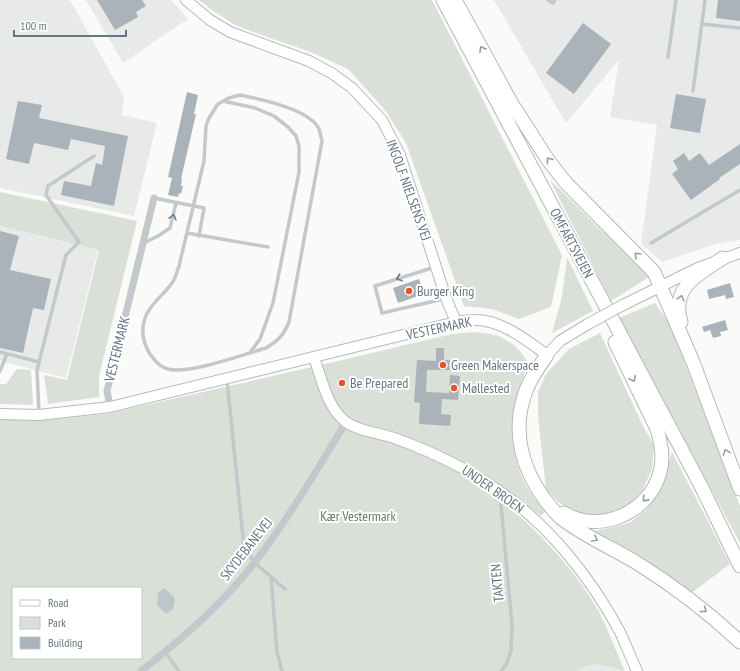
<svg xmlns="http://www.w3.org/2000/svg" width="740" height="671" font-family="'PT Sans Narrow',sans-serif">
	<rect width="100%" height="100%" fill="#fafaf8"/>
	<!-- built -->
	<path fill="#e8e9e9" d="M0 0H70L124 97 122 115 157 123 134 216 0 188Z
		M86 0H171L188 19 123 63Z
		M494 0H740V240L715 244 662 262 641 244 657 125 610 117 619 60 566 123Z
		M0 226 98 250 66 378 0 361Z
		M601 664 620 671H576L585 665Z"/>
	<!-- green -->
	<path fill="#dadfd7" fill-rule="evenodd" d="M199 0H432L562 255 551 307 519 319 492 309 464 306 406 143 385 110 348 69 311 52 267 37 235 25 215 12Z
		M550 180 649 277 611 301Z
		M0 192 137 221 99 376V397L48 404 44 375 67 380 99 250 0 226Z
		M567 257 593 311 552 333 562 297Z
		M655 303 670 324 740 506V543L619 318Z
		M473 332 491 334 495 336V334C513 344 518 345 528 363 526 372 521 380 519 389 509 421 510 458 527 487 532 496 539 504 545 512L541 516 523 502 518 515C548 541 580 578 599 612 609 631 616 652 625 671 620 671 617 669 613 668 598 663 590 663 576 671H0V420L59 419 106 414 317 366 452 334ZM13 588H141V658H13Z
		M600 333 642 424 654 446 652 469 642 491 629 504 610 516 583 515 559 503 546 489 538 416V392L546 374 569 349Z
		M17 369 31 370 33 405 0 404V384H6Z
		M672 452 730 564 690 594 592 532 629 523 646 510 661 486Z"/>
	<!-- water -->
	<path fill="#bbc7cb" d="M164 588 175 598 173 609 166 614 157 605 158 593Z"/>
	<!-- building -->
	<path fill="#aab3b9" d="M97 0H142L146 6 136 12 138 17 115 30Z
		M718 0H740V21L716 18Z
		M583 23 611 44 574 94 546 73Z
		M187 92 198 95 194 114H196L181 179H182L181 186H183L181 194 179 193 178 197 168 195 172 178 168 177Z
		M676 94 706 99 700 133 670 128Z
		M18 101 42 105 39 118 128 136 114 206 61 195 64 181 91 186 96 163 102 165 105 146 71 139 68 150 34 143 29 164 6 159Z
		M740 144V164L719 178 720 179 691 200 672 174 678 169 673 161 684 153 689 161 700 153 709 165Z
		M0 231 19 236 10 270 51 279 44 310 33 308 23 353 0 348Z
		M419 279 424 294 398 303 393 288Z
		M730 283 734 297 726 299 725 295 709 299 707 290Z
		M725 320 728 330 720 332 721 336 713 338 710 330 704 332 702 327Z
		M436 348H444V360H450V370H427L426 392 449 393 450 375 460 376 458 400 442 399 441 414 451 415 450 426 419 424 420 403 414 402 417 360 436 361Z"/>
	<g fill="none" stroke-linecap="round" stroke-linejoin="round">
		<defs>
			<path id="secondary" d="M186 0 210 20 230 32 309 61 333 74 352 88 382 120 400 155 446 298 456 322
				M621 306 698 268 740 253
				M314 358C322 379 327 408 346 422 360 432 381 433 397 439 435 453 467 468 499 491 550 526 591 578 620 632 626 645 631 658 637 671
				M0 414 39 415 110 407 456 322C462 321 468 320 475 320 502 320 526 340 547 355L560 341 588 324"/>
			<path id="highway" d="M443 0 701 486 740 566
				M455 0 512 104 548 160 566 183 654 272 693 362 740 489
				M681 322C670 287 699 274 723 258
				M547 355C537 370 527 383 523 400 513 435 523 469 543 497 549 505 554 512 561 518 584 536 612 548 637 563 674 586 708 612 740 642
				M564 513C600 535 650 512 660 472 664 457 661 443 657 429L615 342"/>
		</defs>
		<!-- secondary casing -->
		<use href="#secondary" stroke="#b3babf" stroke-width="12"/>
		<!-- highway casing -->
		<use href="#highway" stroke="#b4b9bd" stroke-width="15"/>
		<!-- lane -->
		<path stroke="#c3c8cc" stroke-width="3.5" d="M548 0 553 3 555 0
			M702 24 740 28
			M668 57 676 0
			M693 91 705 0
			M240 95C259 99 310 109 319 129 320 132 321 137 322 141L289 322C283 336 279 340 266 348 245 354 187 375 168 369 160 367 154 360 150 354 144 345 141 332 144 322 147 306 164 295 172 283 176 278 177 271 179 266L204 161 206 126 209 118 218 104 229 98Z
			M223 101 255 108 274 116 288 127 296 136 299 146V172L273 303 260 339 251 351
			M154 198 204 208 199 236
			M187 233 268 247
			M144 243 158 236 170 228 176 203
			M651 243 740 190
			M435 267 375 286 382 313 444 299
			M0 352 39 362
			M0 371 7 354
			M227 380 244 547 255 563 285 589
			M39 414 37 370 66 255 79 242 46 195 48 186 94 156
			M500 494 512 625 511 651 506 665 501 671
			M271 577 277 652 282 671
			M165 652 179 671"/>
		<!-- street -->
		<path stroke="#c3c8cc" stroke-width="7" d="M110 407 107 391 154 198
			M141 671C180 641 225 601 255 562 289 518 317 470 346 422"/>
		<!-- secondary -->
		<use href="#secondary" stroke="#fff" stroke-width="10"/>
		<!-- highway -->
		<use href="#highway" stroke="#fff" stroke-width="13"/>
		<defs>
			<path id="secondary-bridge" d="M588 324 621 306"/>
		</defs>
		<!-- secondary-bridge casing -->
		<use href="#secondary-bridge" stroke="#b3babf" stroke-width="12" stroke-linecap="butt"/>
		<!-- secondary-bridge -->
		<use href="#secondary-bridge" stroke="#fff" stroke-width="10"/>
	</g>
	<!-- one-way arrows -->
	<defs><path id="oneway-chevron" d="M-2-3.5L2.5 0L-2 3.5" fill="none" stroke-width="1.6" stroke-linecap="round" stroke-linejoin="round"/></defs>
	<g stroke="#939fa8">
		<use href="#oneway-chevron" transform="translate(482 49) rotate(-119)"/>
		<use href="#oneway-chevron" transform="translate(549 160) rotate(-127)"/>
		<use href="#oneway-chevron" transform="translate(637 255) rotate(-135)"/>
		<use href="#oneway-chevron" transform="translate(681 298) rotate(-75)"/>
		<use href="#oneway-chevron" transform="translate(633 379) rotate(64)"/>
		<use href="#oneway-chevron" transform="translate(726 452) rotate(-111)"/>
		<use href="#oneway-chevron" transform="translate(645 499) rotate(132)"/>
		<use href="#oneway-chevron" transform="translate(595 539) rotate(30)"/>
		<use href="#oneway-chevron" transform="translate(704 610) rotate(37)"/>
	</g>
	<g stroke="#6a7a87">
		<use href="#oneway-chevron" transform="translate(173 217) rotate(-76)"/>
		<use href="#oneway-chevron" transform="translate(399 278) rotate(162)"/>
	</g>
	<!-- markers -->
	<g fill="#e4572e" stroke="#fff" stroke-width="1.5">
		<circle cx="409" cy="291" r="4"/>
		<circle cx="443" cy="365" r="4"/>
		<circle cx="342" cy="383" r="4"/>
		<circle cx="454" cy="388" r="4"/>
	</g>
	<g text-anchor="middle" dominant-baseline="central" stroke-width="4" stroke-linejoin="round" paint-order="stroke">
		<!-- street labels -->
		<g font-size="14" fill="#657683" stroke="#fff">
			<text transform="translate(409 190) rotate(70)">INGOLF NIELSENS VEJ</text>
			<text transform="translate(572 243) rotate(62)">OMFARTSVEJEN</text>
			<text transform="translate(439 328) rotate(-12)">VESTERMARK</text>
			<text transform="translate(117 349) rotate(-76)">VESTERMARK</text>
			<text transform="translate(493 489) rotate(35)">UNDER BROEN</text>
			<text transform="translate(246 549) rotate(-52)">SKYDEBANEVEJ</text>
			<text transform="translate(497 583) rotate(-95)">TAKTEN</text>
		</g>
		<!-- poi labels -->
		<g font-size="14" fill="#657683" stroke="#fff" text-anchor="start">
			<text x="417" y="291">Burger King</text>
			<text x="451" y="365">Green Makerspace</text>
			<text x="350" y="383">Be Prepared</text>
			<text x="462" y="388">Møllested</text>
		</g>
		<!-- park labels -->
		<g font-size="14" fill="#687a64" stroke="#fff">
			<text x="358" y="516">Kær Vestermark</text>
		</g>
	</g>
	<!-- legend -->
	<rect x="12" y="587" width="130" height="72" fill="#ffffff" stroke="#c1c8cd"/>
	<rect x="20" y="600" width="20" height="6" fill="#ffffff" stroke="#c1c8cd"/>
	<text x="48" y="607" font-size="12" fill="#657683">Road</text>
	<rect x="20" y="617" width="20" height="12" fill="#dadfd7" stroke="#c1c8cd"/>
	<text x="48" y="627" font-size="12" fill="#657683">Park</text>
	<rect x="20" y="637" width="20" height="12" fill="#aab3b9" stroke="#c1c8cd"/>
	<text x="48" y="647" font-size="12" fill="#657683">Building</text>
	<!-- scale -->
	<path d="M14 30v6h112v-6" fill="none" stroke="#657683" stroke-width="2"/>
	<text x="20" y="30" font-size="12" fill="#657683" stroke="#ffffff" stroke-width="3" paint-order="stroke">100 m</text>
</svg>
